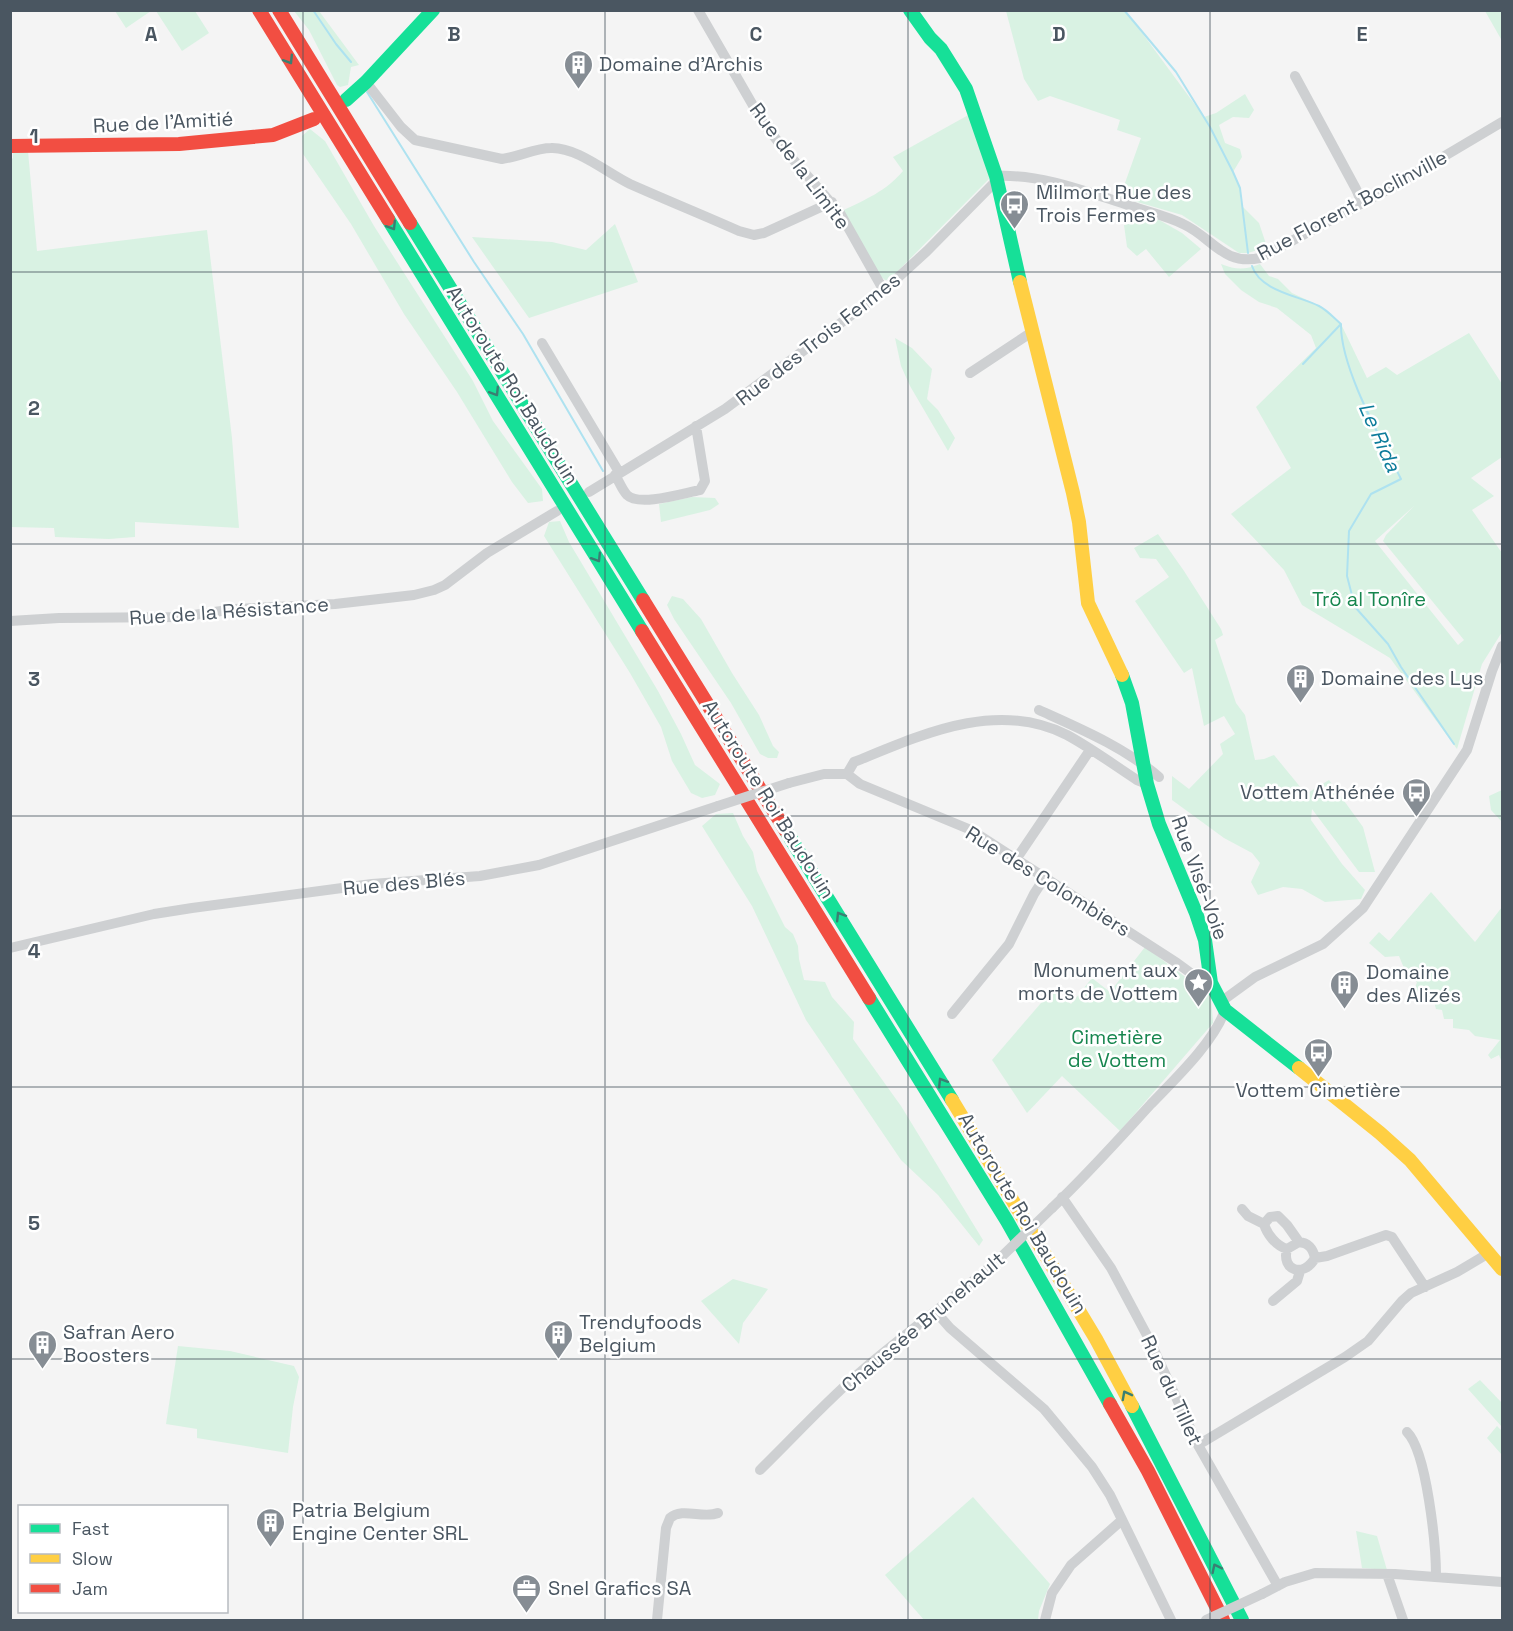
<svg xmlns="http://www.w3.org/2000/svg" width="1513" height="1631" font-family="'Space Grotesk',sans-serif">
	<rect width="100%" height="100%" fill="#f4f4f4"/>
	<!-- green -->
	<path fill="#d9f2e3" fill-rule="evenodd" d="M115 11H151L126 28Z
		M156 11H195L209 33 182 51Z
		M294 11H319L359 65 351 67 348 85 340 87 337 85 309 30Z
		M1006 11H1124L1134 22 1204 117 1216 113 1245 94 1254 110 1249 118 1233 117 1219 125 1225 143 1240 149 1242 157 1233 172 1240 188 1241 205 1259 223 1267 247 1248 253H1239L1182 215 1120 197 1141 138 1117 130 1120 120 1050 96 1038 101 1024 79Z
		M1485 11H1502V38L1501 39Z
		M972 113 989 171V179L889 280H885L879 275 842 211C866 199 885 192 903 171L893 157Z
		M310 129 325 141 374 226 473 381 493 421 542 489 543 501 528 503 512 482 457 392 404 314 351 224 303 154 302 136Z
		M28 151 37 251 207 230 232 438 239 528 135 522V537L109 539 55 537 54 528 11 527 10 161 13 158V152Z
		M1154 217 1182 233 1201 249 1169 277 1146 249 1137 256 1127 247 1124 225Z
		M615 224 638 282 529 318 472 237 552 242 586 250Z
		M1221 264C1237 270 1244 270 1260 264L1269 276 1278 279 1292 293 1322 307 1341 324 1367 378 1386 367 1397 375 1469 333 1502 384V457L1471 478 1494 496 1472 510 1502 553V632L1482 664 1457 749 1390 658 1302 605 1284 570 1231 514 1291 468 1256 407 1316 348 1311 335 1277 308 1259 302 1241 290 1225 274ZM1414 506 1386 535 1383 541 1464 640 1458 645 1375 541Z
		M895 338 912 348 932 369 927 399 938 410 955 438 948 451 910 386 901 366Z
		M692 497 715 498 719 504 710 510 661 522 659 504Z
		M560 521 569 542 658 691 681 734 695 765 720 784 715 795 702 798 691 793 672 761 661 727 630 673 544 536 549 522Z
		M1158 534 1184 571 1221 629 1223 635 1215 640 1236 703 1245 715 1255 760 1264 759 1274 755 1306 794 1329 780 1363 827 1375 872H1359L1312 809 1311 820 1342 864 1365 890 1361 899 1325 902 1302 889 1283 887 1258 895 1251 882 1260 863 1252 853 1224 838 1172 800V776L1189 789 1223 754 1220 744 1235 734 1224 716 1204 726 1192 668 1184 673 1135 601 1169 577 1156 559 1140 558 1134 548Z
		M672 596 683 599 701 619 732 673 759 715 773 746 779 752 777 758H768L760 754 731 703 674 619 667 605Z
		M1502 790V822L1491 810 1489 796Z
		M733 813 743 836 753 852 757 871 785 927 793 934 798 946 799 959 804 980 825 982 832 997 854 1022 853 1039 901 1106 983 1240 979 1246 938 1195 901 1160 806 1020 752 906 702 826 716 814Z
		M1431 892 1475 942 1502 907V1063L1499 1055 1491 1059 1488 1055 1500 1040 1475 1036 1469 1030 1453 1028V1019H1444L1442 1010 1436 1009 1434 1002H1427L1413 994 1417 982 1406 973 1399 956 1385 957 1369 943 1379 932 1389 941Z
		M1145 947 1211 996 1213 1023 1120 1131 1062 1076 1027 1113 992 1060 1053 989 1071 1004 1092 978 1110 992Z
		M733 1279 768 1289 743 1323 739 1344 701 1301Z
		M178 1346 230 1351 294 1366 299 1377 293 1407 288 1453 197 1438V1429L166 1424Z
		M1480 1380 1502 1403V1427L1468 1389Z
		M1497 1426 1502 1431V1455L1487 1438Z
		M973 1497 1050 1584 1039 1611 1038 1620H924L885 1575Z
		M1356 1531 1377 1536 1387 1570 1362 1568Z"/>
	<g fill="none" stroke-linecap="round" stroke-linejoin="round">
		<!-- stream -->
		<path stroke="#aee2f0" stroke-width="2" d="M313 10 336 44 351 62
			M1124 10 1176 72 1210 127 1233 172 1240 188 1248 253
			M367 92 474 262 523 334 603 471
			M1252 266C1260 291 1299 296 1319 306 1327 310 1334 318 1341 324 1340 367 1381 439 1401 479L1371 494 1349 531 1347 576 1355 607 1388 644 1401 667 1454 744
			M1303 364 1340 325"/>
		<!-- street -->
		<path stroke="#ced0d2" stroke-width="10" d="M698 10 762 121 783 148 840 213 884 291
			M1295 76 1356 189 1362 203
			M366 82 401 127 415 140 502 159C518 157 536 148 551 148 577 147 607 173 630 184 666 200 703 215 739 231L754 235 764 233 832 202
			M996 176C1043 174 1087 192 1131 206 1148 212 1167 216 1183 224 1212 237 1223 266 1260 258L1394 186 1502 122
			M542 343 619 472
			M970 373 1032 332
			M615 475C619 481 622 490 627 495 639 507 684 493 700 490L705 481 696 426
			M589 492 725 409 881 293 927 251 997 180
			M10 621 59 618 180 617 235 609 335 604 414 595 434 590 445 585 487 553 557 511
			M1039 710C1081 729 1124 747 1159 777
			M847 774 860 784 971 830 1177 963 1203 982 1211 983
			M789 783 824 774H847L854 762C921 735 996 699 1067 735 1091 748 1114 765 1137 780L1147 784
			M1017 858 1090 750
			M10 948 154 914 192 908 372 884 480 876 539 865 718 806
			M1222 1001 1255 977 1323 944 1363 908 1467 750 1492 671 1502 646
			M952 1014 1009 944 1034 894 1045 877
			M1062 1197 1111 1268 1149 1339 1198 1445 1278 1586
			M1052 1208C1087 1175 1119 1139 1151 1104 1175 1079 1214 1042 1225 1010
			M1242 1209 1248 1216 1264 1224
			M1287 1249C1276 1246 1267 1234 1264 1224L1270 1217 1278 1216 1287 1225 1299 1242
			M1315 1258C1304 1278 1281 1271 1287 1249L1299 1242C1309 1243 1313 1249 1315 1258L1327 1256 1386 1235 1392 1237 1425 1287
			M1273 1301 1297 1281 1300 1271
			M936 1312 950 1328 1044 1409 1092 1467 1110 1495 1171 1620
			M1407 1432C1427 1452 1436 1546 1436 1576
			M1198 1445 1345 1357 1368 1341 1402 1301 1411 1293 1457 1272 1489 1253
			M760 1470C795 1436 828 1399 865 1368 909 1331 954 1298 997 1261
			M1387 1574 1403 1620
			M1262 1594 1285 1582 1315 1573 1395 1574 1502 1582
			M657 1620 666 1528 670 1518C682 1507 703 1519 718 1513
			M1045 1620 1052 1593 1071 1565 1122 1520"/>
		<!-- fast -->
		<path stroke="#16e098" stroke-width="14" d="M910 10 930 38 941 49 966 89 996 176 1020 282
			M346 100 366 82 433 10
			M388 219 642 631
			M410 223 643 600
			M1122 675 1132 703 1147 784 1159 824 1196 913 1205 940 1211 983 1225 1010 1299 1068
			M786 831 952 1100
			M869 998 1007 1221 1110 1404
			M1132 1406 1242 1620"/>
		<!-- slow -->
		<path stroke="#ffcf43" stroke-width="14" d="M1020 282 1073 493 1079 522 1088 603 1122 675
			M1299 1068 1380 1133 1410 1160 1502 1269
			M952 1100 1096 1339 1132 1406"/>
		<!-- jam -->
		<path stroke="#f24e42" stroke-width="14" d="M259 10 388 219
			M279 10 410 223
			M10 146 179 144 273 135 314 119
			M643 600 786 831
			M642 631 869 998
			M1110 1404 1148 1471 1223 1620"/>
		<!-- street-bridge -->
		<path stroke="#ced0d2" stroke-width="10" d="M718 806 789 783
			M997 1261 1052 1208
			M1206 1620 1262 1594"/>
	</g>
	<!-- one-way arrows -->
	<defs><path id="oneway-chevron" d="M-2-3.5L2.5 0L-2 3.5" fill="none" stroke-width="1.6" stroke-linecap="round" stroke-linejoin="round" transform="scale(1.5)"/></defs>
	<g stroke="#3a7f72">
		<use href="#oneway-chevron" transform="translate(289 60) rotate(58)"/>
		<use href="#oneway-chevron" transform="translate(392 226) rotate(58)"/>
		<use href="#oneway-chevron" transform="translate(495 392) rotate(58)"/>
		<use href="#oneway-chevron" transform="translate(597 558) rotate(58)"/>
		<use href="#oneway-chevron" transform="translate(840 916) rotate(-122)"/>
		<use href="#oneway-chevron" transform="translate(942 1082) rotate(-122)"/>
		<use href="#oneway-chevron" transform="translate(1126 1395) rotate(-118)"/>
		<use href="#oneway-chevron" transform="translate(1216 1568) rotate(-116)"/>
	</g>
	<!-- grid -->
	<path fill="none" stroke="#4a5661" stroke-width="1.5" stroke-opacity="0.55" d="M303 10V1620M605 10V1620M908 10V1620M1210 10V1620M10 272H1502M10 544H1502M10 816H1502M10 1087H1502M10 1359H1502"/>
	<!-- icons -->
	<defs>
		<symbol id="building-pin" viewBox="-11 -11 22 30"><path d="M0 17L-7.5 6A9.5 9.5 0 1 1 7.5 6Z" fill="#868d94" stroke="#fff"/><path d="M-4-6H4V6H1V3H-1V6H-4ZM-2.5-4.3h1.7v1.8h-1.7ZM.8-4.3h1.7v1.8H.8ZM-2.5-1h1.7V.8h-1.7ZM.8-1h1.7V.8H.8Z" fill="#fff"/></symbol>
		<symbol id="bus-pin" viewBox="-11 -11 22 30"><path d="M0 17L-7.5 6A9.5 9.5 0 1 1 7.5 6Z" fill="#868d94" stroke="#fff"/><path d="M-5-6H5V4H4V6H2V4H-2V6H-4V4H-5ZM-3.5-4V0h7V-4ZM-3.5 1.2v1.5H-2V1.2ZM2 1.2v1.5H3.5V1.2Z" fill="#fff"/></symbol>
		<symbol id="sight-pin" viewBox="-11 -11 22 30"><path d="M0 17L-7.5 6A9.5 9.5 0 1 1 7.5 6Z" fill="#868d94" stroke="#fff"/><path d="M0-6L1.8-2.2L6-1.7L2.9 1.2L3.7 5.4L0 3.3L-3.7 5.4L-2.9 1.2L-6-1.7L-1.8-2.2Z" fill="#fff"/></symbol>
		<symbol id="office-pin" viewBox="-11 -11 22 30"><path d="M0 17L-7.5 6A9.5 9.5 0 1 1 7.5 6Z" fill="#868d94" stroke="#fff"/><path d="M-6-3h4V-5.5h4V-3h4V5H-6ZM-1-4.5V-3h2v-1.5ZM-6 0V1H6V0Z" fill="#fff"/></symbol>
	</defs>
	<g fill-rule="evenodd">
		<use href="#building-pin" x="562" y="48" width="33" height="45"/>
		<use href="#bus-pin" x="998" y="188" width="33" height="45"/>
		<use href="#building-pin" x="1284" y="662" width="33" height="45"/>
		<use href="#bus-pin" x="1400" y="776" width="33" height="45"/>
		<use href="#sight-pin" x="1182" y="966" width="33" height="45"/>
		<use href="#building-pin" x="1328" y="968" width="33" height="45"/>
		<use href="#bus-pin" x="1302" y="1036" width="33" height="45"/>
		<use href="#building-pin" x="542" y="1318" width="33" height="45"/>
		<use href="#building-pin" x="26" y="1328" width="33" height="45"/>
		<use href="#building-pin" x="254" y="1506" width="33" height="45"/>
		<use href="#office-pin" x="510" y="1572" width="33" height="45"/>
	</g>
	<g text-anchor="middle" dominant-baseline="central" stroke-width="5" stroke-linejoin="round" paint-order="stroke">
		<!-- poi labels -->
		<g font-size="20" fill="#4a5661" stroke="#fff" text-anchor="start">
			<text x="599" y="64">Domaine d'Archis</text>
			<text x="1036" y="192">Milmort Rue des<tspan x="1036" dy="23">Trois Fermes</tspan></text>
			<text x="1321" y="678">Domaine des Lys</text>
			<text x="1395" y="792" text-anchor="end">Vottem Athénée</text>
			<text x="1178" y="970" text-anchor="end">Monument aux<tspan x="1178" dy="23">morts de Vottem</tspan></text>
			<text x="1366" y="972">Domaine<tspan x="1366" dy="23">des Alizés</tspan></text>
			<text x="1318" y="1090" text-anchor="middle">Vottem Cimetière</text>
			<text x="579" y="1322">Trendyfoods<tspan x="579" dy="23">Belgium</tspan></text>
			<text x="63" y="1332">Safran Aero<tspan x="63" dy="23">Boosters</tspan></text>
			<text x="292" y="1510">Patria Belgium<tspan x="292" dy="23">Engine Center SRL</tspan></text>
			<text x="548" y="1588">Snel Grafics SA</text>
		</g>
		<!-- street labels -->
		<g font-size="20" fill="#4a5661" stroke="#fff">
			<text transform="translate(163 122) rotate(-3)">Rue de l'Amitié</text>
			<text transform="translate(800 166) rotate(53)">Rue de la Limite</text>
			<text transform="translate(1352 205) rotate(-28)">Rue Florent Boclinville</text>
			<text transform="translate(818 339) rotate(-38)">Rue des Trois Fermes</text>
			<text transform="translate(513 385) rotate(58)">Autoroute Roi Baudouin</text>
			<text transform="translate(229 611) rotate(-4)">Rue de la Résistance</text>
			<text transform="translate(769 799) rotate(58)">Autoroute Roi Baudouin</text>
			<text transform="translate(1200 878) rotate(70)">Rue Visé-Voie</text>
			<text transform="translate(1048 881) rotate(32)">Rue des Colombiers</text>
			<text transform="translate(404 883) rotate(-5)">Rue des Blés</text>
			<text transform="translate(1023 1213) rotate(59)">Autoroute Roi Baudouin</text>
			<text transform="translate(923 1322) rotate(-40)">Chaussée Brunehault</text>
			<text transform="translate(1172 1390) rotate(65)">Rue du Tillet</text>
		</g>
		<!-- park labels -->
		<g font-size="20" fill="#17864f" stroke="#fff">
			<text x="1369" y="599">Trô al Tonîre</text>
			<text x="1117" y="1037">Cimetière<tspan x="1117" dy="23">de Vottem</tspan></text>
		</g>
		<!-- water labels -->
		<g font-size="21" font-style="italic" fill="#0c7c9b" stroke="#fff">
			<text transform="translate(1380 437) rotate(66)">Le Rida</text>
		</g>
	</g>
	<g font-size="20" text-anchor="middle" font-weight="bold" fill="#4a5661" stroke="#fff" stroke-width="5" stroke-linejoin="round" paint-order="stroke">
		<text x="151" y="41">A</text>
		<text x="454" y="41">B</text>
		<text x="756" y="41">C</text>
		<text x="1059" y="41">D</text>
		<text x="1362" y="41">E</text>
		<text x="34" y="143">1</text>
		<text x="34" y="415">2</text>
		<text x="34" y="686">3</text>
		<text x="34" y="958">4</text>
		<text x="34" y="1230">5</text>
	</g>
	<!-- border -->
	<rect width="1513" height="1631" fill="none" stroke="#4a5661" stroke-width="24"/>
	<!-- legend -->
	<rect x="18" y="1505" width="210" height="108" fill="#ffffff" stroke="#b7bbc0" stroke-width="1.5"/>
	<rect x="30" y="1524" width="30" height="9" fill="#16e098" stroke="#b7bbc0" stroke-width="1.5"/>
	<text x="72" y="1535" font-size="18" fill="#4a5661">Fast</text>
	<rect x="30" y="1554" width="30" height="9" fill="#ffcf43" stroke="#b7bbc0" stroke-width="1.5"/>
	<text x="72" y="1565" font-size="18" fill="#4a5661">Slow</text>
	<rect x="30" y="1584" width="30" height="9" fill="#f24e42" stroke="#b7bbc0" stroke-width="1.5"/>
	<text x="72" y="1595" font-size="18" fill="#4a5661">Jam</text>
</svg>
